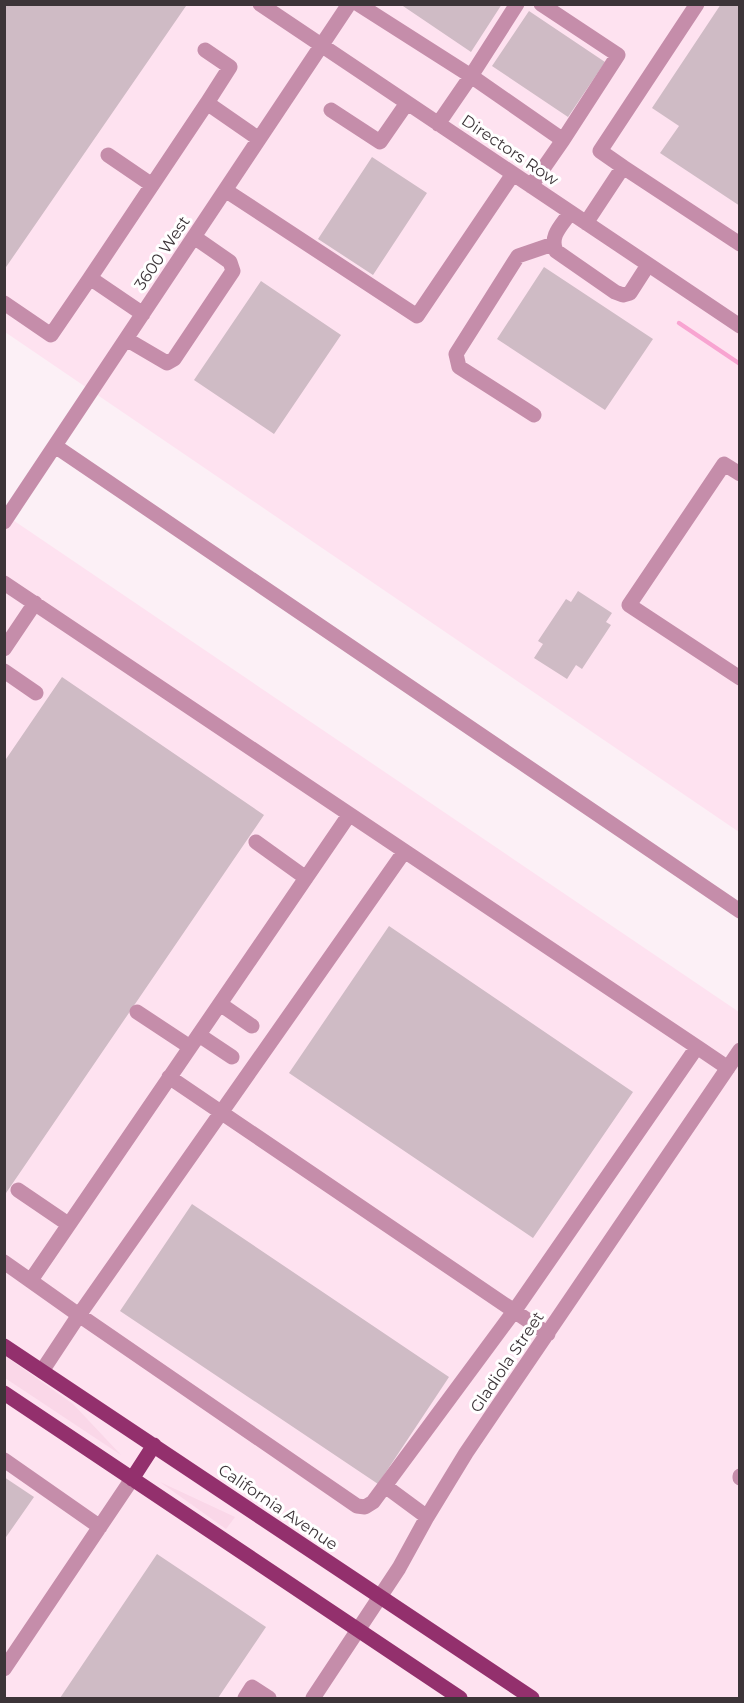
<svg xmlns="http://www.w3.org/2000/svg" width="744" height="1703" font-family="Montserrat,sans-serif">
	<rect width="100%" height="100%" fill="#fcf0f6"/>
	<!-- built -->
	<path fill="#fee2f0" d="M4 5H739V832L5 332Z
		M4 514 739 1012V1698H5Z"/>
	<!-- green -->
	<path fill="#fad7e8" d="M5 1356 73 1404 121 1455 5 1378Z
		M160 1482 235 1517 226 1529Z"/>
	<g fill="none" stroke-linecap="round" stroke-linejoin="round">
		<!-- stream -->
		<path stroke="#f8a4d1" stroke-width="4.5" d="M679 323 740 364"/>
	</g>
	<!-- building -->
	<path fill="#cfbbc5" d="M4 4 186 6 4 270Z
		M400 4H502L471 52Z
		M721 4H740V206L660 153 679 126 652 108Z
		M529 11 605 62 568 117 492 66Z
		M372 157 427 193 373 275 318 239Z
		M544 267 653 339 605 410 497 339Z
		M261 281 341 335 274 434 194 380Z
		M578 591 612 613 606 622 611 625 582 669 576 665 567 679 534 658 543 644 538 641 566 599 571 602Z
		M62 677 264 815 4 1196V762Z
		M389 926 633 1092 533 1238 289 1073Z
		M192 1204 449 1377 378 1484 120 1311Z
		M4 1477 34 1497 4 1540Z
		M157 1554 266 1627 218 1698H60Z"/>
	<g fill="none" stroke-linecap="round" stroke-linejoin="round">
		<!-- minor -->
		<path stroke="#c58daa" stroke-width="15" d="M260 4 740 326
			M358 4 471 76 517 4
			M541 4 618 55 563 140
			M205 50 230 67 207 103
			M331 110 380 142 407 103
			M438 124 471 76 563 140 531 186
			M108 155 152 185
			M623 167 740 244
			M225 190 417 316 513 174
			M570 213C562 225 549 236 556 251L615 292 623 295 630 293 648 265
			M586 223 623 167 600 151 697 4
			M4 303 51 335 90 278
			M143 314 90 278 207 103 259 139
			M126 339 167 363 174 359 233 271 230 262 194 237
			M534 415 459 367 456 354 518 256 553 244
			M55 446 740 911
			M740 474 724 464 629 605 740 678
			M4 522 349 4
			M4 583 697 1047
			M4 649 35 603
			M4 671 36 693
			M256 842 306 878
			M220 1004 252 1026
			M137 1012 190 1047
			M199 1035 232 1057
			M169 1077 548 1334
			M18 1190 68 1224
			M4 1262 79 1315 404 852
			M31 1280 349 815
			M42 1371 79 1315 357 1506 365 1507 373 1502 515 1310 697 1047 728 1068
			M4 1460 100 1527
			M740 1476V1478
			M385 1486 427 1517
			M4 1669 132 1479
			M245 1698 252 1687 269 1698
			M313 1698 399 1568 427 1517 466 1453 740 1050"/>
		<!-- major -->
		<path stroke="#93306d" stroke-width="15" d="M4 1346 532 1698
			M4 1393 460 1698
			M132 1479 154 1445"/>
	</g>
	<g text-anchor="middle" dominant-baseline="central" stroke-width="6" stroke-linejoin="round" paint-order="stroke">
		<!-- street labels -->
		<g font-size="16" fill="#3c3438" stroke="#fff">
			<text transform="translate(510 150) rotate(34)">Directors Row</text>
			<text transform="translate(162 253) rotate(-56)">3600 West</text>
			<text transform="translate(507 1362) rotate(-56)">Gladiola Street</text>
			<text transform="translate(278 1507) rotate(34)">California Avenue</text>
		</g>
	</g>
	<!-- border -->
	<rect width="744" height="1703" fill="none" stroke="#3c3438" stroke-width="12"/>
</svg>
